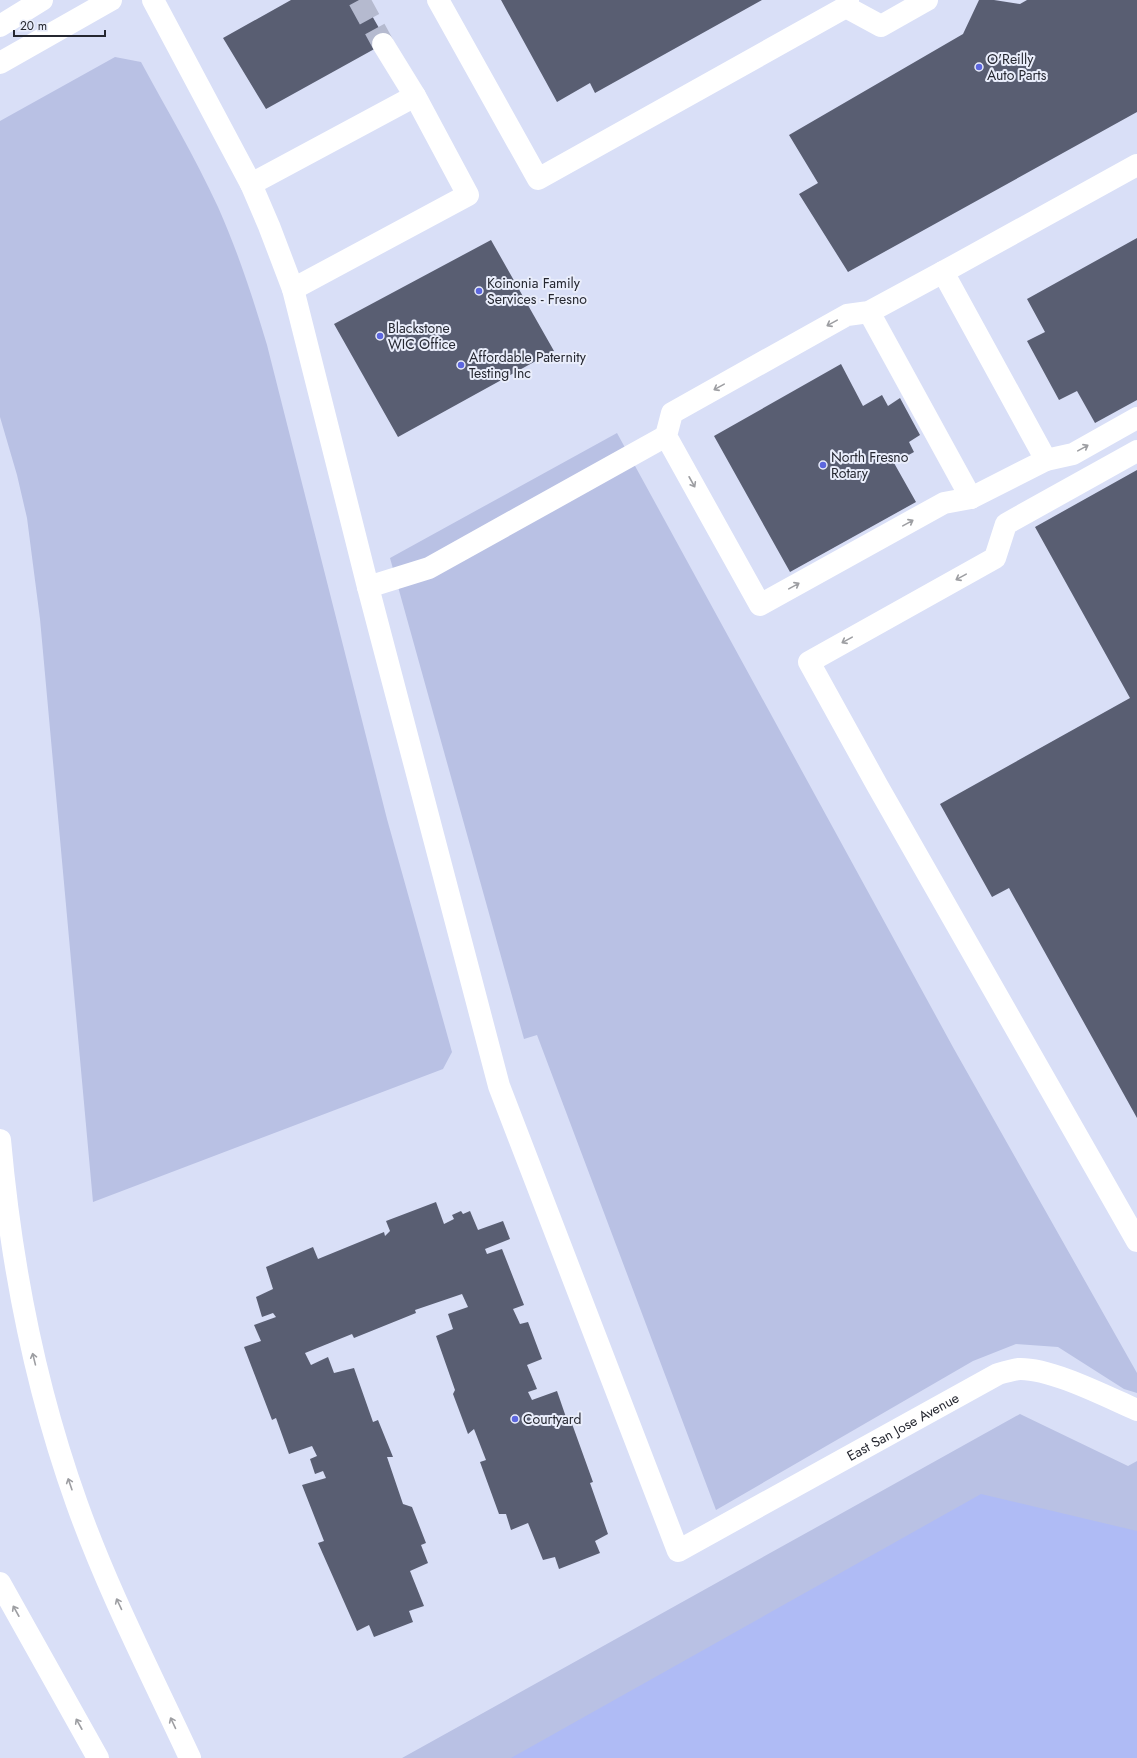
<svg xmlns="http://www.w3.org/2000/svg" width="1137" height="1758" font-family="Jost,sans-serif">
	<rect width="100%" height="100%" fill="#d9dff7"/>
	<!-- green -->
	<path fill="#b9c1e4" d="M115 57 141 62C167 110 195 157 218 207 238 252 253 298 267 345L387 819 452 1052 443 1069 93 1202 40 619 27 518 17 475 0 417V121Z
		M617 433 954 1049 1137 1373V1393L1124 1389 1058 1347 1016 1344 973 1361 716 1510 537 1035 524 1039 390 558Z
		M1020 1414 1128 1466 1137 1461V1758H402Z"/>
	<!-- water -->
	<path fill="#afbbf5" d="M981 1494 1137 1531V1758H511Z"/>
	<!-- building -->
	<path fill="#595e72" d="M291 0H363L387 42 266 109 223 38Z
		M501 0H762L595 93 590 83 557 102Z
		M979 0H994L1020 4 1027 0H1137V112L848 272 799 194 818 183 789 135 963 34Z
		M1137 238V400L1095 423 1077 391 1059 400 1027 341 1045 332 1027 299Z
		M491 240 554 351 398 437 334 324Z
		M841 364 863 406 882 395 888 406 900 398 920 435 909 442 914 452 894 463 916 502 790 572 714 436Z
		M1137 470V1118L1009 888 992 897 940 804 1130 698 1035 527Z
		M436 1202 444 1224 454 1219 452 1215 461 1211 463 1214 470 1211 478 1230 503 1221 510 1239 485 1249 487 1254 502 1249 524 1305 513 1309 520 1324 528 1322 542 1359 527 1365 537 1389 528 1392 532 1400 557 1391 568 1423 571 1421 593 1482 590 1483 608 1534 595 1541 600 1553 559 1569 555 1557 543 1560 528 1523 511 1530 506 1514H499L480 1462 486 1460 474 1429 468 1434 453 1394 455 1390 436 1336 453 1329 448 1314 468 1307 462 1294 415 1310 416 1313 354 1338 352 1334 305 1353 311 1365 328 1357 334 1373 354 1368 373 1422 378 1420 393 1457H387L403 1504 412 1507 426 1543 421 1545 428 1563 410 1571 424 1606 409 1611 413 1622 374 1637 369 1625 357 1631 318 1543 324 1541 302 1485 326 1478 323 1471 315 1474 310 1459 317 1456 312 1446 289 1454 276 1418 272 1420 244 1347 261 1341 254 1325 276 1317 273 1313 262 1317 256 1297 273 1289 266 1267 313 1247 318 1259 384 1232 385 1236 390 1231 386 1221Z"/>
	<g fill="none" stroke-linecap="round" stroke-linejoin="round">
		<!-- minor-tunnel -->
		<path stroke="#b5bacf" stroke-width="22" stroke-dasharray="22 11" stroke-linecap="butt" d="M359 0 383 44"/>
		<!-- minor -->
		<g stroke="#fff" stroke-width="22">
			<path id="s1" d="M153 0 251 184 269 226 293 289 368 587 499 1086 678 1551 998 1374C1005 1372 1012 1370 1019 1369 1051 1368 1107 1397 1137 1410"/>
			<path d="M438 0 538 179 846 7 848 0"/>
			<path d="M846 7 881 26 927 0"/>
			<path d="M383 44 415 96"/>
			<path d="M1137 165 943 272 869 312 847 315 672 413 666 436 760 605 944 503 971 498 1046 460 1073 454 1137 418"/>
			<path d="M251 184 415 96 468 195 293 289"/>
			<path d="M943 272 1046 460"/>
			<path d="M869 312 971 498"/>
			<path d="M1137 451 1006 524 995 558 809 662 877 785 1137 1241"/>
			<path d="M368 587 429 568 666 436"/>
		</g>
		<!-- major -->
		<path stroke="#fff" stroke-width="22" d="M0 26 42 0
			M0 63 111 0"/>
		<!-- highway -->
		<path stroke="#fff" stroke-width="22" d="M0 1140C11 1264 35 1387 77 1504 108 1591 151 1674 190 1758
			M0 1583 98 1758"/>
	</g>
	<!-- one-way arrows -->
	<defs><path id="oneway-shaft" d="M-6 0H5M1.5-3L5.5 0L1.5 3" fill="none" stroke-width="1.6" stroke-linecap="round" stroke-linejoin="round"/></defs>
	<g stroke="#9d9ea2">
		<use href="#oneway-shaft" transform="translate(832 323) rotate(151)"/>
		<use href="#oneway-shaft" transform="translate(719 387) rotate(151)"/>
		<use href="#oneway-shaft" transform="translate(1083 448) rotate(-29)"/>
		<use href="#oneway-shaft" transform="translate(692 482) rotate(61)"/>
		<use href="#oneway-shaft" transform="translate(908 523) rotate(-29)"/>
		<use href="#oneway-shaft" transform="translate(961 577) rotate(151)"/>
		<use href="#oneway-shaft" transform="translate(794 586) rotate(-29)"/>
		<use href="#oneway-shaft" transform="translate(847 640) rotate(151)"/>
		<use href="#oneway-shaft" transform="translate(34 1359) rotate(-104)"/>
		<use href="#oneway-shaft" transform="translate(70 1484) rotate(-109)"/>
		<use href="#oneway-shaft" transform="translate(119 1604) rotate(-115)"/>
		<use href="#oneway-shaft" transform="translate(16 1611) rotate(-119)"/>
		<use href="#oneway-shaft" transform="translate(173 1723) rotate(-115)"/>
		<use href="#oneway-shaft" transform="translate(79 1724) rotate(-119)"/>
	</g>
	<!-- markers -->
	<g fill="#5d67de" stroke="#e9edfb" stroke-width="1.5">
		<circle cx="979" cy="67" r="4"/>
		<circle cx="479" cy="291" r="4"/>
		<circle cx="380" cy="336" r="4"/>
		<circle cx="461" cy="365" r="4"/>
		<circle cx="823" cy="465" r="4"/>
		<circle cx="515" cy="1419" r="4"/>
	</g>
	<g text-anchor="middle" dominant-baseline="central" stroke-width="4" stroke-linejoin="round" paint-order="stroke">
		<!-- poi labels -->
		<g font-size="14" fill="#252730" stroke="#e9edfb" text-anchor="start">
			<text x="987" y="59">O'Reilly<tspan x="987" dy="16">Auto Parts</tspan></text>
			<text x="487" y="283">Koinonia Family<tspan x="487" dy="16">Services - Fresno</tspan></text>
			<text x="388" y="328">Blackstone<tspan x="388" dy="16">WIC Office</tspan></text>
			<text x="469" y="357">Affordable Paternity<tspan x="469" dy="16">Testing Inc</tspan></text>
			<text x="831" y="457">North Fresno<tspan x="831" dy="16">Rotary</tspan></text>
			<text x="523" y="1419">Courtyard</text>
		</g>
		<!-- street labels -->
		<g font-size="14" fill="#252730" stroke="#e9edfb">
			<text stroke="none"><textPath href="#s1" startOffset="1900">East San Jose Avenue</textPath></text>
		</g>
	</g>
	<!-- scale -->
	<path d="M14 30v6h91v-6" fill="none" stroke="#252730" stroke-width="2"/>
	<text x="20" y="30" font-size="12" fill="#252730" stroke="#e9edfb" stroke-width="3" paint-order="stroke">20 m</text>
</svg>
